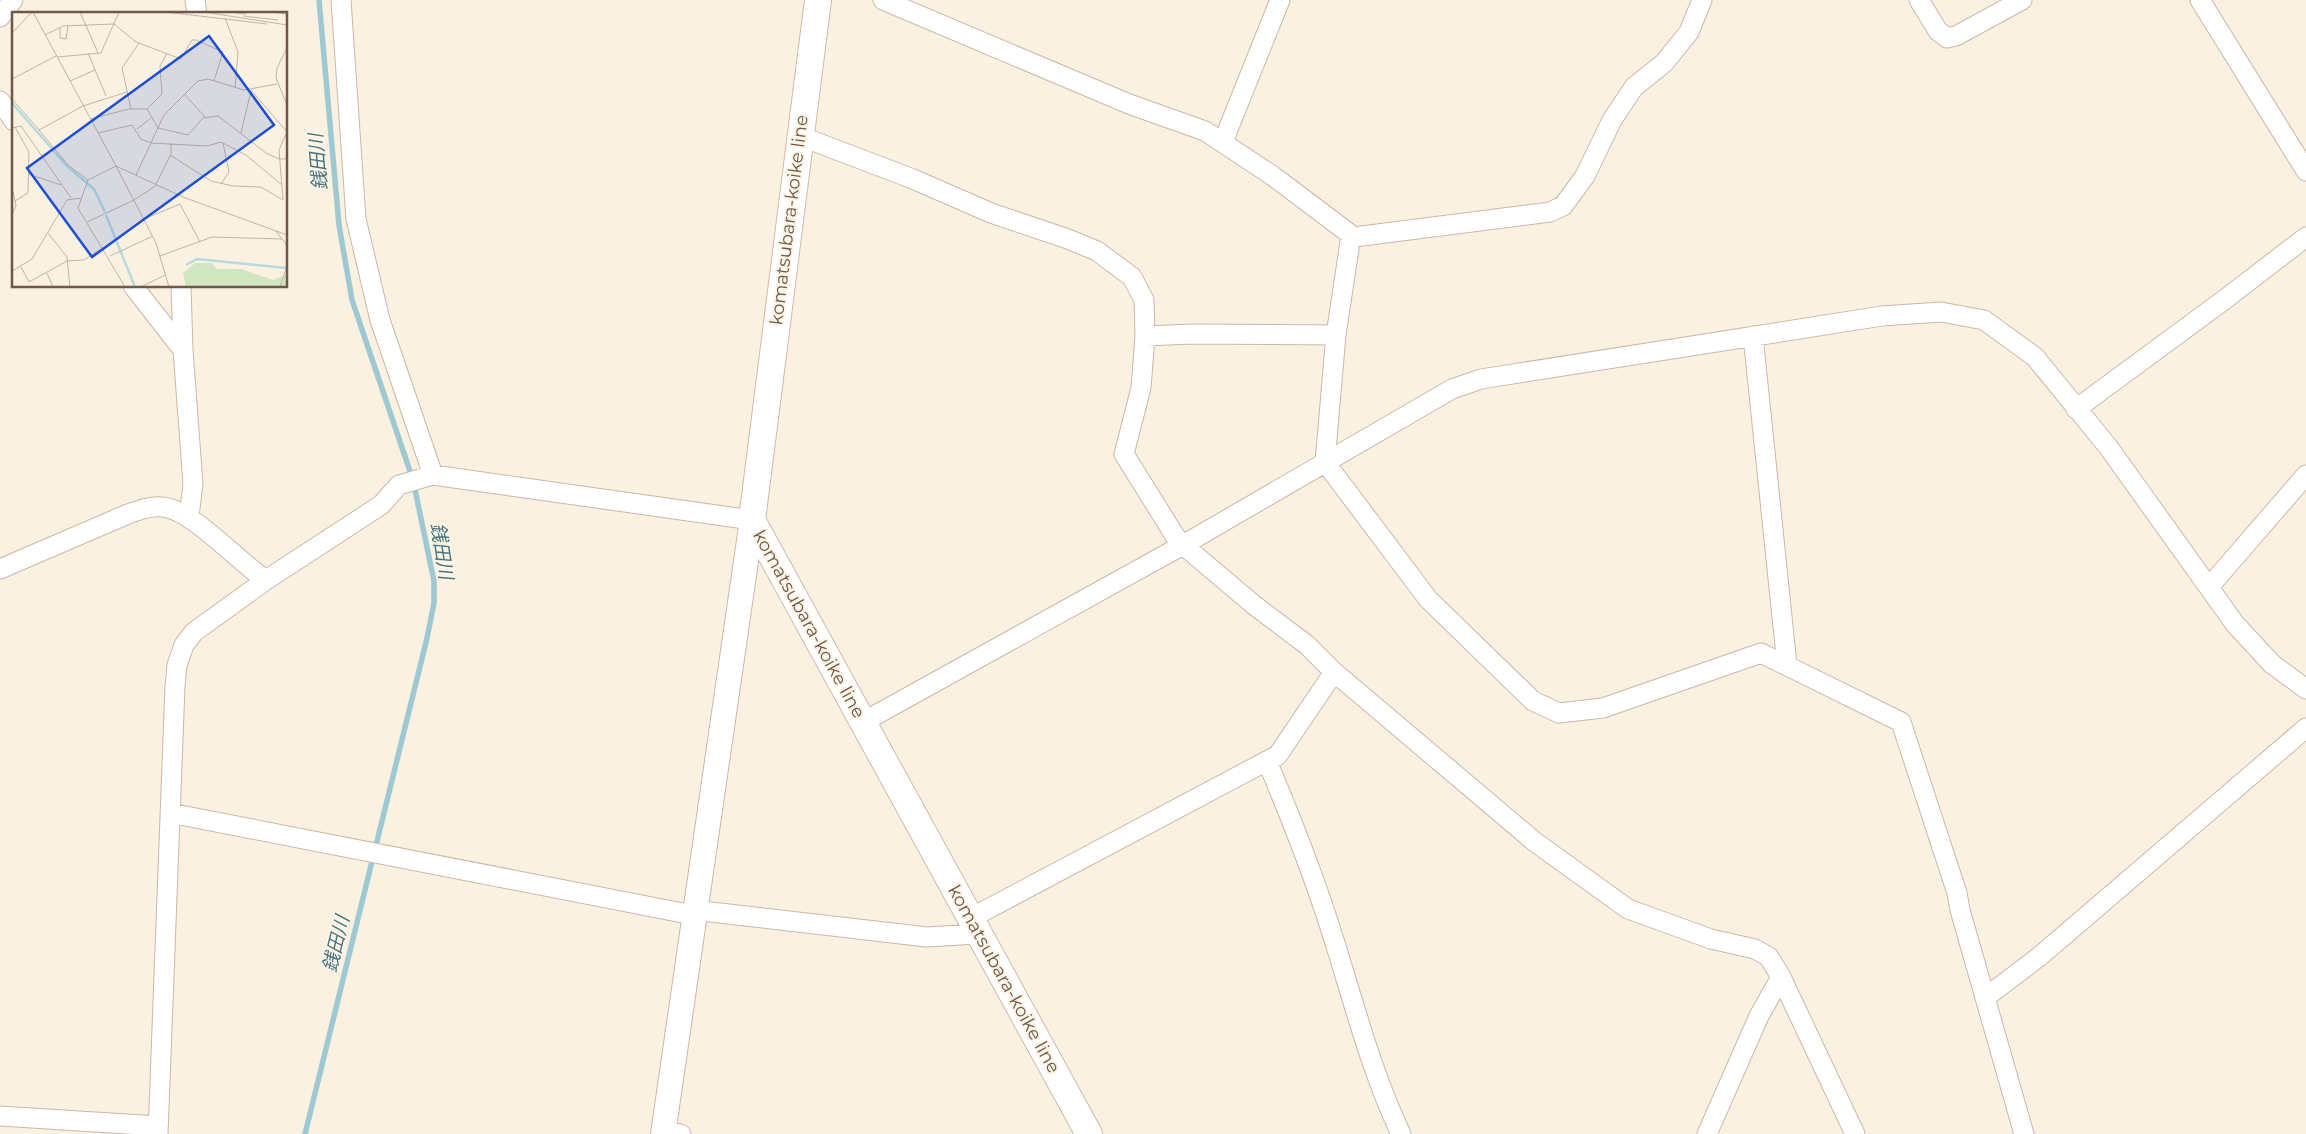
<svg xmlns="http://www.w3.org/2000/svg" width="2306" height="1134" font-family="Montserrat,'Noto Sans JP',sans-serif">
	<rect width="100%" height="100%" fill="#faf1e1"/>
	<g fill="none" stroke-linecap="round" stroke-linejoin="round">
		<!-- stream -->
		<path stroke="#9fc9d2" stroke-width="5.5" d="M305 1134 427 638 434 603V581L413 480 352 300 339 225 319 0"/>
		<defs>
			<path id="minor" d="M195 0 197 14
				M341 0 356 219 380 320 433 475
				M883 0 1129 104 1205 131 1273 176 1354 237 1550 212 1563 206 1585 176 1612 120 1634 87 1664 63 1689 32 1702 0
				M1919 0 1938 31 1947 38 1956 36 2022 0
				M2200 0 2306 171
				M0 17 13 0
				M0 101 14 121
				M800 136 913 179 991 213 1068 239 1097 251 1132 277 1144 300 1145 336 1141 388 1124 454 1175 536 1183 545 1254 605 1307 645 1334 672 1535 842 1628 909 1711 939 1755 949 1769 957 1781 977 1855 1134
				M1223 142 1280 0
				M1354 237 1350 242 1336 335 1325 462 1428 599 1533 701 1559 713 1603 708 1761 653 1901 722 1957 893 1960 910 2024 1134
				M133 286 183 350
				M181 286 183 350 193 484 189 516
				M1145 336 1193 334 1336 335
				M1753 336 1787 665
				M2076 409 2224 300 2306 237
				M0 569 128 514C139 510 150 506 162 507 192 509 238 562 266 580
				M2209 587 2306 475
				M863 722 1183 545 1452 389 1481 379 1882 316 1941 312 1984 320 2035 357 2109 448 2235 624 2272 664 2306 689
				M1267 761C1292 820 1316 881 1335 943 1355 1007 1372 1073 1401 1134
				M170 813 693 915
				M694 910 927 937 977 934
				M971 918 1278 755 1334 672
				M1986 997 2040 956 2306 728
				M0 1116 158 1126
				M663 1131 681 1134
				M158 1134 175 686 177 665 184 645 194 632 266 580 381 505 399 485 433 475 752 520
				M1707 1134 1759 1016 1781 977"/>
			<path id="tertiary" d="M663 1134 752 520"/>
			<path id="secondary" d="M818 0 752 520 1089 1134"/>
		</defs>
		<!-- minor casing -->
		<use href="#minor" stroke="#c9b8a9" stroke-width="21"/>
		<!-- tertiary casing -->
		<use href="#tertiary" stroke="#c9b8a9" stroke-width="26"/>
		<!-- secondary casing -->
		<use href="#secondary" stroke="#cebaa9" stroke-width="28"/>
		<!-- minor -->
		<use href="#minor" stroke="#fff" stroke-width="19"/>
		<!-- tertiary -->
		<use href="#tertiary" stroke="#fff" stroke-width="24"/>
		<!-- secondary -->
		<use href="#secondary" stroke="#fff" stroke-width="26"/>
	</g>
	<g text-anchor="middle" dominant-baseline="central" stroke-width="4" stroke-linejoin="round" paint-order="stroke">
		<!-- street labels -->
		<g font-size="18" fill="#6e584a" stroke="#fdf5e6">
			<text transform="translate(789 220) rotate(-83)">komatsubara-koike line</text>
			<text transform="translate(809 624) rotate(61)">komatsubara-koike line</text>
			<text transform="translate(1004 979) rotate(61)">komatsubara-koike line</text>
		</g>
		<!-- water labels -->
		<g font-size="19" font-style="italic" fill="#467580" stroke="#fdf5e6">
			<text transform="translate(318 162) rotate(-95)">銭田川</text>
			<text transform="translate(442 551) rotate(81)">銭田川</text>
			<text transform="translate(336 944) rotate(-76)">銭田川</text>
		</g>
	</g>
	<!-- overview -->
	<g transform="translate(12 12)">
		<rect width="275" height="275" fill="#faf1e1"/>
		<path d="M183 251H200L205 257H229L261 268 275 262V275H174L171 261Z" fill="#cfe6c1"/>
		<path fill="none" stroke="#b7dae1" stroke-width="2.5" d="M0 91 55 154 82 177 93 200M94 203 123 275M174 253 185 247 275 256"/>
		<path fill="none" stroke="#c2b4a5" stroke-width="1" d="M21 0 104 154 171 185 275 223M68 0 86 41M154 0 255 12M192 0 275 13M218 0 234 2M260 0 275 2M231 4 266 8M213 6 226 40 223 76M48 16V26L54 27 56 14M0 21 20 0M33 23 51 14 102 12 124 30 169 47 180 28H184L211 40 202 69M275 36 265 56 264 66 275 93M76 41 94 84M45 45 89 41 107 0M0 67 44 44M58 69 83 58M172 82 193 105M0 87 27 118M119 97 110 56 127 31M135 97 146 116 176 123 191 106 206 104 254 141 267 147H275M78 107 117 97H135L150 82 148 54 155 41M3 115 17 140 16 181 3 189M0 116 9 114 59 186M125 117 139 106M86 121 120 113 129 127 139 131 195 134 209 130 234 143 270 173M229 121 239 79M158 143 199 169 221 174 249 175 271 188 267 138 275 120 239 78M16 162 49 173M124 163 152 103 186 69 196 67 232 78 265 72M76 168 56 153 27 118 71 94 115 80M144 172 159 142V132M209 172 217 160 211 131M0 175 4 194 0 202M122 188 145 173M132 207 168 192 188 230M75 210 122 188M264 219 274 232 275 239M36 221 55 245 58 275M98 244 141 224M148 244 200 225 270 227M9 255 17 270 55 249 72 248 92 235M0 259 20 247 55 188 69 186M35 261 41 275M113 275 66 196 76 168 104 154 144 231 157 275M129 275 153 263M268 275 275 254"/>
		<path fill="#1d4ed8" fill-opacity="0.15" stroke="#1d4ed8" stroke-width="2.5" d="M197 24 262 113 80 245 15 156Z"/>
		<rect width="275" height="275" fill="none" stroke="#6e584a" stroke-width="2.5"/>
	</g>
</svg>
